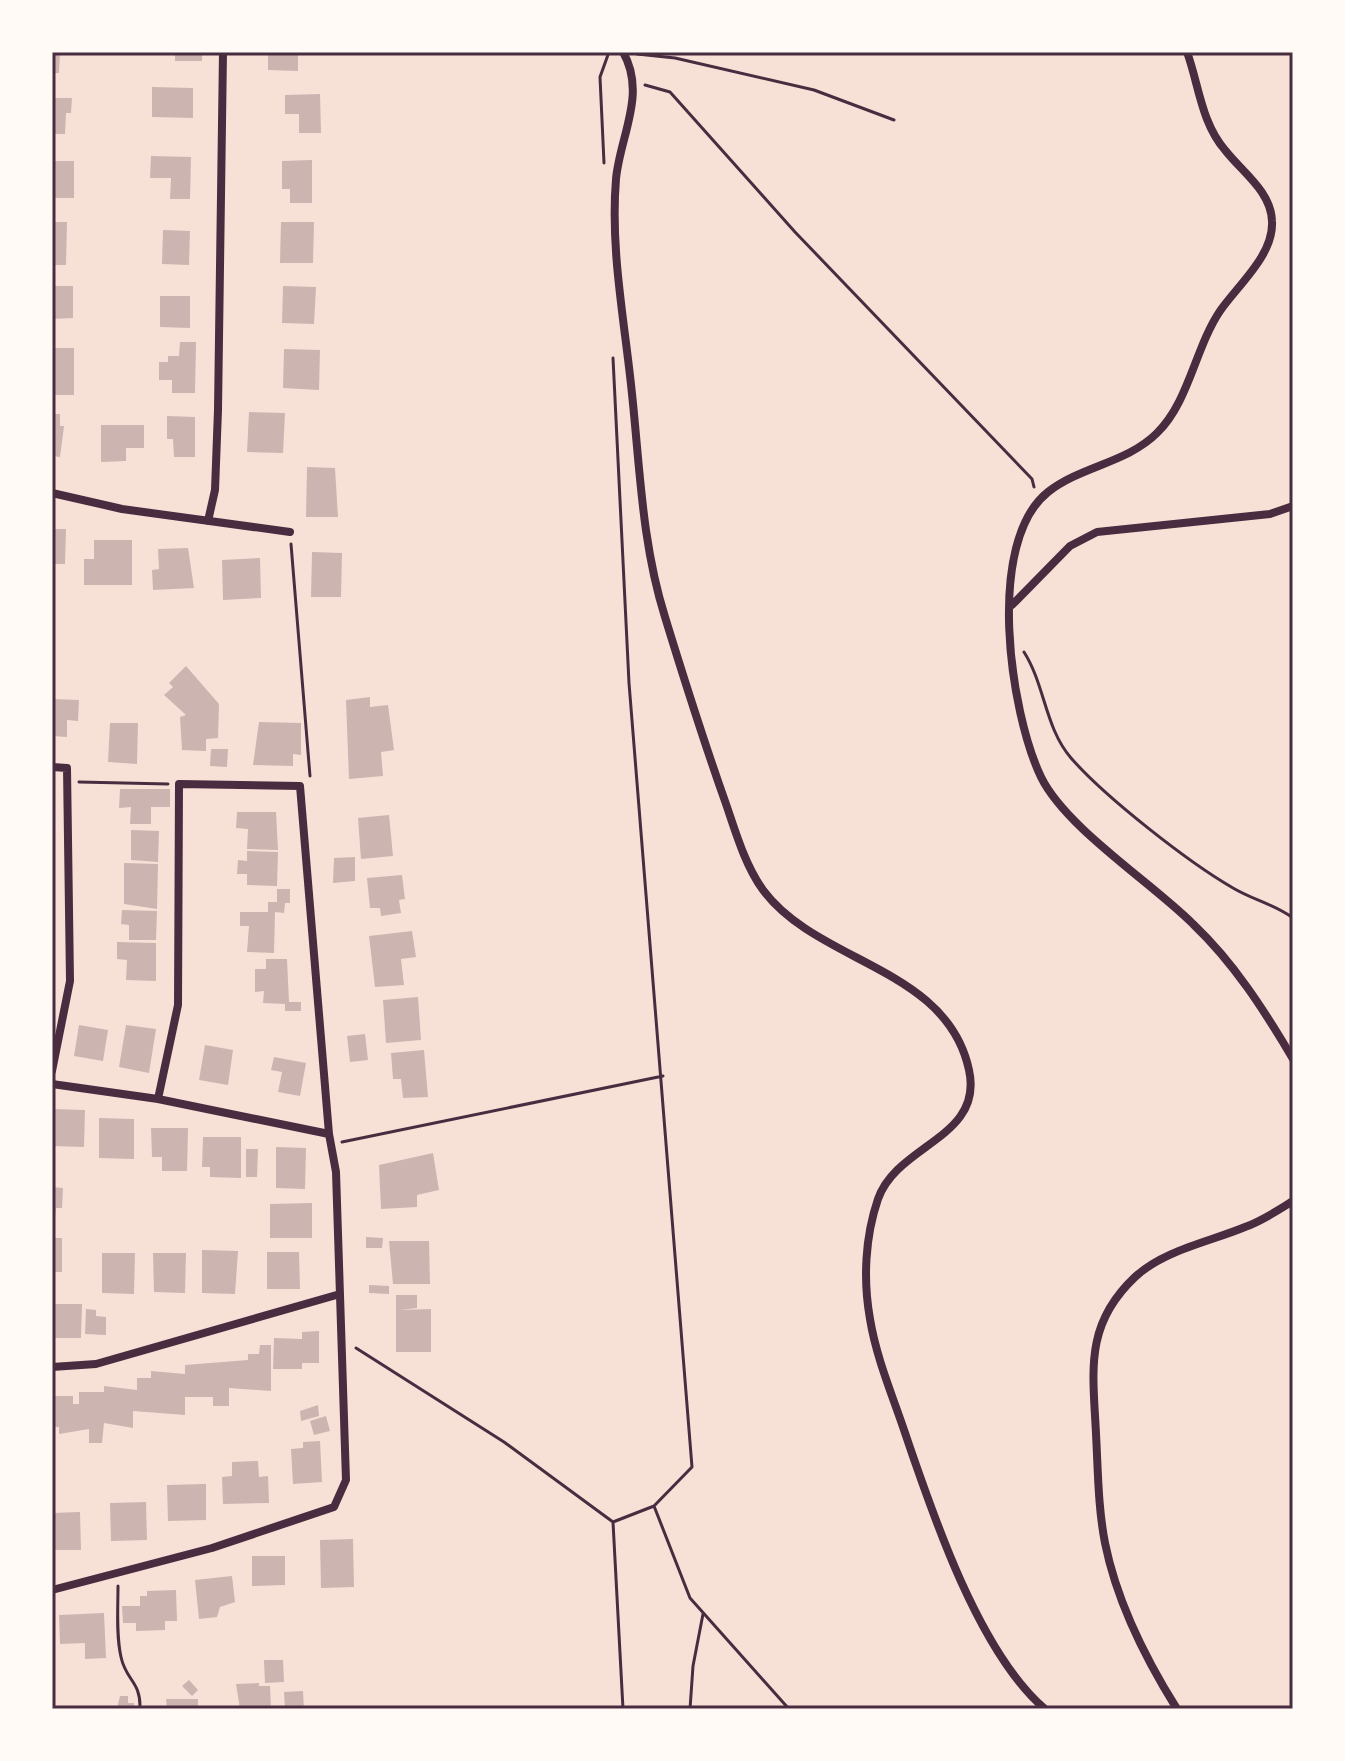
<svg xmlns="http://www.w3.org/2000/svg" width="1345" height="1761" font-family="'Fira Sans',sans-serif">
	<rect width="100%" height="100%" fill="#f7e1d7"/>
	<!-- building -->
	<path fill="#ccb4b1" d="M52 52H60L59 73H52Z
		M175 52H202V61H175Z
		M268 52H298V71L268 70Z
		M152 87 193 88V118L152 117Z
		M320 94 321 133H299V114H285V95Z
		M52 98H72L71 113H66L65 134H52Z
		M151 156 191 157 190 199H170L171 178H150Z
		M312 160V203H290V189H282V161Z
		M52 161H74V198H52Z
		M52 222H67L66 265H52Z
		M281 222H314L313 263H280Z
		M163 230 190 231 189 265 162 264Z
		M52 286H73V318L52 319Z
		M283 286 316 287 314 324 282 323Z
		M160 296H190V328L160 327Z
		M180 342H196L195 393H172V380H159V362H168V356H179Z
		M52 348H74V395H52Z
		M284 349 320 350 319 390 283 388Z
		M249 412 285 413 283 453 247 452Z
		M52 414H60V426H64L60 457 52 456Z
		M167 416 195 417V457H174L173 439H167Z
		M101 425H144V448H126V461L101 462Z
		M307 467 335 468 338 517H306Z
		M52 529H66L65 564H52Z
		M94 540H132V585H84V559H94Z
		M188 548 194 588 153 590 152 570 159 569 158 549Z
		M312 552 342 553 341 597H311Z
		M260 558 261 598 223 600 222 560Z
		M186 666 219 704 218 738 206 739V751L182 750 180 717 186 715 164 695 173 687 169 683Z
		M370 697V707L388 705 394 750 381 752 383 776 349 779 346 700Z
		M52 699 79 700 78 721 67 720V737L52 736Z
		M259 722 301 723V755L293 754V766L253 765Z
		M110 723H138L137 764 108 762Z
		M211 749H228L227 767 210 766Z
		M120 789H170V807H151V824H130L131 807 119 808Z
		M237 812H276L278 850 247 849 248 829 236 828Z
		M389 815 393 856 361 859 358 818Z
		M131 830 159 831 158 862 131 860Z
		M247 851 278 852 277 886 247 885V874H237L238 860 247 861Z
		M355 857V881L333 883 334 858Z
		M124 863 158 864 157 909 124 904Z
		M402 875 405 899 399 900 401 913 381 916 380 908H370L367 878Z
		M277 889H290V903H285L284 913 275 912 274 953 247 952 249 926H240V912H268V902H277Z
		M122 910 157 911 156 940H129V925L121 924Z
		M412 931 416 957 401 959 404 985 375 987 369 936Z
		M117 942 156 943V981L126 980 127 960 117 959Z
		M266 959H287L289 1002H301V1011H285V1004L263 1003 264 991 255 992V969H266Z
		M418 997 421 1040 386 1043 383 1000Z
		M79 1025 108 1030 103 1061 74 1056Z
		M126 1025 156 1029 149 1073 119 1067Z
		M365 1034 368 1060 350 1062 347 1036Z
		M205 1045 233 1050 228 1085 199 1080Z
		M424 1050 428 1097 403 1098 401 1079H393L391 1053Z
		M274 1057 306 1063 300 1096 278 1092 282 1072 271 1070Z
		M53 1109 85 1110 84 1147 52 1146Z
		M99 1118 134 1119V1159L99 1158Z
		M151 1128H188L187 1171H162V1157H152Z
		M203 1137H241V1178L210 1177V1167H202Z
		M276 1147 306 1148 305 1189 276 1188Z
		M246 1149H258L257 1177H246Z
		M433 1153 439 1190 417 1195V1207L381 1209 379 1165Z
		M52 1187 63 1188 62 1208H56L55 1219H52Z
		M312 1203V1238H270V1204Z
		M366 1237 383 1238 382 1248H366Z
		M52 1238H62V1272H52Z
		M389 1241H429L430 1284H393Z
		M202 1250 238 1251 235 1294 202 1293Z
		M267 1252H299L300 1289H267Z
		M102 1253H135L134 1294 102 1293Z
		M153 1253H186L185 1293 154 1292Z
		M369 1285 389 1286V1294L369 1293Z
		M396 1295H417V1308L400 1310 431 1309V1352H396Z
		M52 1304H82L81 1338H52Z
		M86 1309 96 1310V1316L106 1317V1335L85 1334Z
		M319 1331V1363H302V1369H273L274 1338 302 1339V1332Z
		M260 1345H271V1391L229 1388V1406H213V1397H185V1415L133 1411V1428L104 1423 102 1443H89V1429L59 1434V1427H52V1396H73V1404H79V1392H104V1386L137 1390V1378H151V1371L185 1374V1365L248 1360V1354H259Z
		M318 1405 319 1416 301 1421 300 1411Z
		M326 1416 330 1431 314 1435 310 1421Z
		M320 1441 322 1482 293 1484 291 1449 303 1448V1442Z
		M258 1461 259 1477 268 1476 269 1503 223 1504 222 1477 232 1476V1462Z
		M206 1484V1520L168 1521 167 1485Z
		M146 1502 147 1540 111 1541 110 1503Z
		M80 1512 81 1550H52V1513Z
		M353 1539 354 1587 321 1588 320 1540Z
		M252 1556H285V1585L252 1586Z
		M232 1576 235 1602 220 1607 217 1617 199 1619 195 1580Z
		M176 1590 177 1621H165V1630L136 1631V1623H123L122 1606H140V1596H147V1591Z
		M104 1613 106 1658 85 1659V1643L60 1644 59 1615Z
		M264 1660H283L284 1682 265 1683Z
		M189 1680 198 1690 192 1696 182 1686Z
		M259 1683V1686H270L271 1709H240L236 1684Z
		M303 1691 304 1709H285L284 1692Z
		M120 1696H128V1703H134V1709H117Z
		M166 1699H198V1709H167Z"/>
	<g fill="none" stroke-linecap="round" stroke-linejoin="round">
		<!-- path -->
		<path stroke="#4a2c40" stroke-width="3" d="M637 54 675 58 814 90 894 120
			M645 85 670 92 795 232 1032 479 1034 487
			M604 163 600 77 609 52
			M291 544 310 776
			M1024 652C1045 685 1045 728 1071 758 1105 797 1188 862 1233 888 1253 900 1274 904 1293 918
			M79 782 168 784
			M342 1142 663 1076
			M356 1348 504 1442 613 1522 623 1709
			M654 1506 690 1598 789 1709
			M613 1522 654 1506 692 1467 629 683 613 358
			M118 1586C118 1609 116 1635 121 1657 126 1681 141 1681 140 1709
			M690 1709 693 1666 703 1614"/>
		<!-- minor -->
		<path stroke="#4a2c40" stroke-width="8" d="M623 52C647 94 620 136 616 179 610 251 625 323 632 394 640 469 642 544 665 617 684 679 704 742 726 804 736 833 745 865 763 890 818 964 947 967 969 1070 984 1138 897 1144 878 1199 865 1237 863 1280 870 1319 876 1356 891 1392 903 1427 931 1510 978 1652 1045 1709
			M1187 52C1199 85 1201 122 1225 150 1242 172 1271 191 1272 221 1274 255 1238 285 1220 311 1195 348 1189 402 1157 433 1127 463 1081 466 1048 492 985 542 1010 712 1041 777 1066 828 1151 882 1193 924 1234 963 1264 1010 1293 1059
			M52 493 122 509 290 532
			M208 521 215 490 218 410 223 52
			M1012 605 1070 546 1097 532 1270 514 1293 506
			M52 767 67 768 70 981 52 1071
			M52 1084 158 1099 329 1134
			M52 1367 96 1364 340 1294
			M52 1590 212 1548 334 1507 346 1480 336 1172 329 1134 300 786 179 784 178 1005 158 1099
			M1177 1709C1145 1658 1117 1603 1105 1543 1098 1507 1098 1470 1096 1434 1093 1371 1084 1325 1135 1277 1164 1250 1209 1242 1245 1227 1262 1221 1277 1211 1293 1201"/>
	</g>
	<!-- border -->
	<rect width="1345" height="1761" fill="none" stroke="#fffaf5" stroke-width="108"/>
	<rect x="54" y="54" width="1237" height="1653" fill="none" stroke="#4a2c40" stroke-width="3"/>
</svg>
